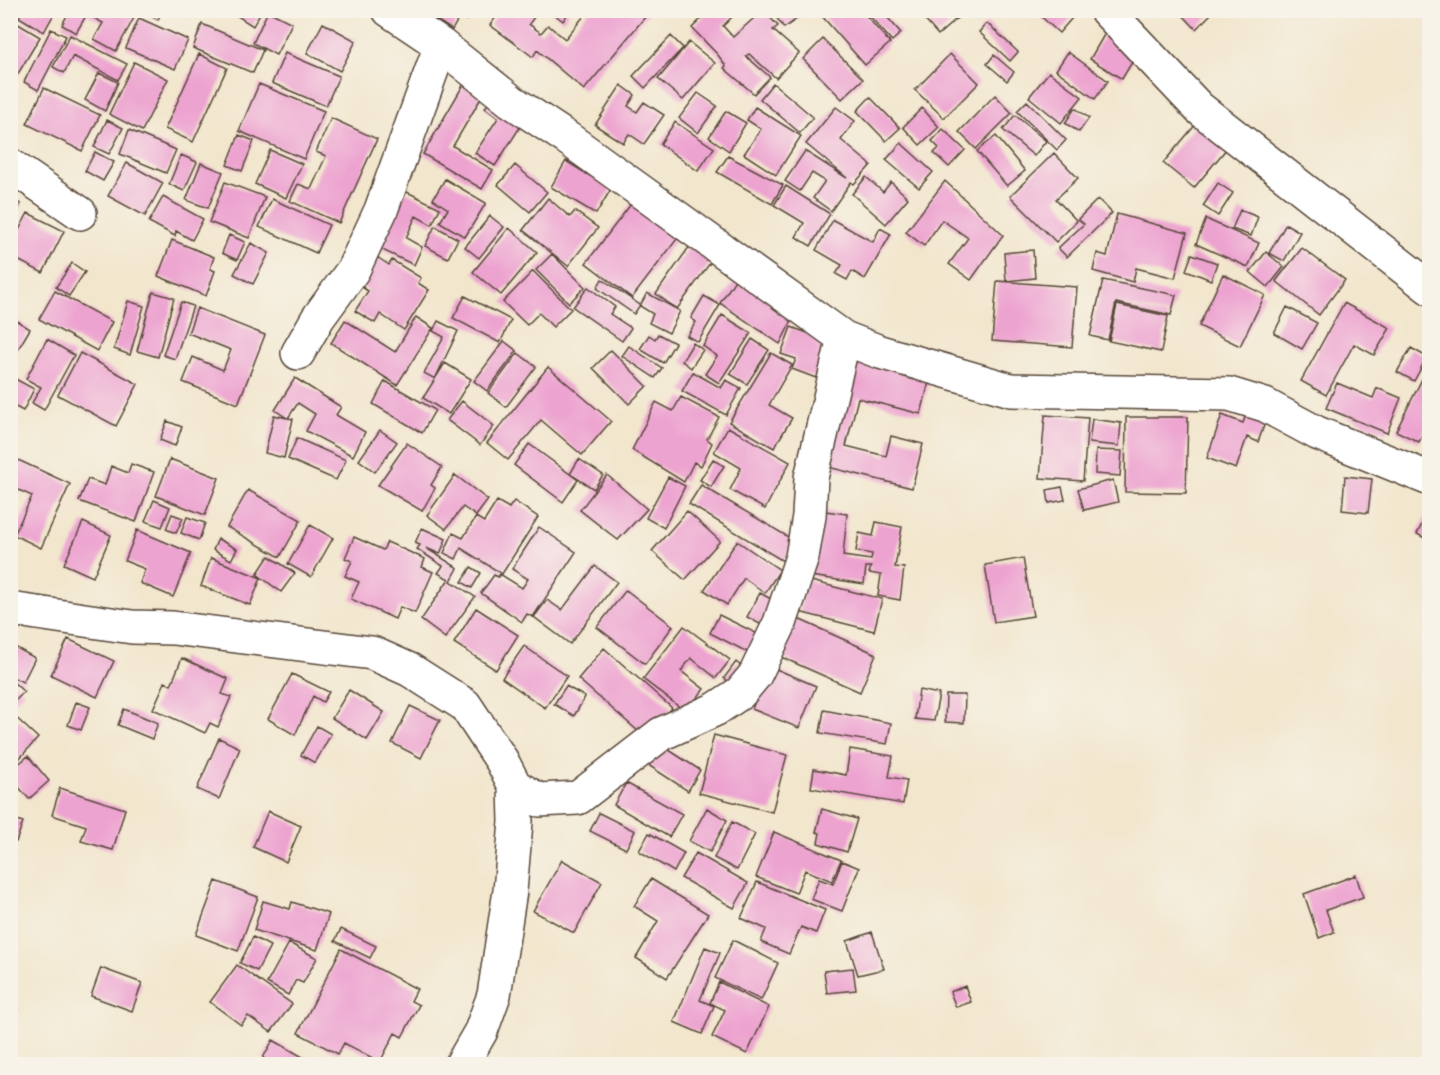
<svg xmlns="http://www.w3.org/2000/svg" width="1440" height="1075" font-family="Dekko,sans-serif">
	<rect width="100%" height="100%" fill="#f7f3e8"/>
	<filter id="ink" filterUnits="userSpaceOnUse"><feTurbulence type="fractalNoise" baseFrequency=".0167" numOctaves="2"/><feDisplacementMap in="SourceGraphic" scale="12" xChannelSelector="R" yChannelSelector="G"/><feConvolveMatrix kernelMatrix="1 2 1 2 8 2 1 2 1" color-interpolation-filters="sRGB"/></filter>
	<filter id="wash" filterUnits="userSpaceOnUse"><feTurbulence type="fractalNoise" baseFrequency=".008" numOctaves="4" result="noise"/><feDisplacementMap in="SourceGraphic" scale="24" xChannelSelector="R" yChannelSelector="G"/><feGaussianBlur stdDeviation="1.35" result="paint"/><feColorMatrix in="noise" values="0 0 0 0 0 0 0 0 0 0 0 0 0 0 0 0 0 1.4 0 .05"/><feComposite in="paint" operator="in"/></filter>
	<g filter="url(#wash)">
		<rect width="100%" height="100%" fill="#f2e6cd"/>
		<g id="blocks">
			<!-- building -->
			<path fill="#eda3d0" d="M23 10H56L44 32 19 17Z
				M70 10H125L135 16 116 51 94 39 103 23 87 14 76 33 62 25Z
				M144 10H162L158 20 143 12Z
				M228 10H262L253 26Z
				M421 10H472L466 20 460 16 452 30Z
				M501 10H539L529 24 541 33 548 25 565 39 589 10H651L584 90 537 50 533 57 490 25Z
				M549 10H570L563 21Z
				M710 10H739L723 26 733 37 763 10 778 26 773 30 799 53 776 78 749 54 746 56 770 77 754 94 724 68 726 66 718 55 692 28Z
				M771 10H803L805 13 784 28Z
				M826 10H861L890 43 865 65 821 15Z
				M864 10H881L901 33 892 41Z
				M916 10H961L963 13 938 35Z
				M1034 10H1079L1059 33Z
				M1178 10H1215L1196 29Z
				M268 11 292 23 276 55 253 43Z
				M139 18 188 40 175 69 126 48Z
				M10 19 40 37 13 82 10 81Z
				M323 23 356 41 340 71 307 53Z
				M987 23 1018 52 1010 61 979 32Z
				M202 24 263 50 253 73 193 48Z
				M1108 28 1141 47 1122 79 1090 59Z
				M51 29 66 36 38 90 24 82Z
				M70 35 127 64 118 80 73 56 64 73 53 67Z
				M671 36 683 48 645 88 633 76Z
				M823 39 863 79 842 99 803 59Z
				M689 42 715 63 683 100 658 79Z
				M1068 52 1108 81 1095 99 1056 70Z
				M285 53 339 76 326 106 272 83Z
				M199 54 227 68 193 142 165 129Z
				M950 54 979 83 944 118 915 90Z
				M994 55 1014 72 1007 81 987 64Z
				M134 62 168 79 142 131 109 114Z
				M1049 72 1082 97 1061 123 1029 97Z
				M99 73 118 82 105 111 85 100Z
				M465 82 484 93 453 146 493 170 482 189 423 154Z
				M773 83 813 117 800 133 760 99Z
				M259 84 324 111 304 159 239 131Z
				M621 85 635 95 628 106 637 112 644 102 664 115 644 144 629 134 623 143 595 125Z
				M44 88 100 115 82 151 27 124Z
				M698 93 717 106 698 133 679 118Z
				M995 95 1012 113 976 149 959 132Z
				M870 97 900 128 886 141 857 111Z
				M491 99 524 121 495 166 475 153 498 118 485 108Z
				M1027 101 1066 140 1057 150 1017 111Z
				M755 107 801 136 776 175 744 154 761 129 747 120Z
				M836 107 855 121 841 140 871 165 854 184 851 182 831 211 813 198 825 181 812 173 800 191 785 181 805 151 847 178 806 144Z
				M922 108 939 127 920 145 903 127Z
				M1075 108 1089 118 1079 132 1065 123Z
				M726 111 746 123 729 151 709 137Z
				M1015 115 1046 141 1034 156 1003 130Z
				M331 118 377 139 339 223 290 201 298 184 311 189 326 156 316 152Z
				M107 120 123 128 109 154 94 147Z
				M675 122 714 148 698 171 660 144Z
				M1197 123 1227 148 1194 188 1163 163Z
				M943 129 965 150 949 167 934 153 939 148 932 141Z
				M129 130 176 150 166 173 120 154Z
				M239 135 254 141 242 171 227 165Z
				M996 136 1025 171 1007 186 977 151Z
				M901 143 933 172 919 188 886 160Z
				M270 150 302 164 286 198 255 184Z
				M95 152 114 162 103 181 85 171Z
				M1054 153 1078 178 1056 199 1077 221 1056 242 1010 196Z
				M181 155 197 162 184 191 169 184Z
				M728 156 783 185 772 204 717 172Z
				M566 161 611 189 596 214 551 187Z
				M127 163 163 183 145 216 108 196Z
				M201 163 223 172 208 208 186 200Z
				M515 165 547 192 530 212 498 185Z
				M866 177 883 192 891 182 908 198 886 224 852 194Z
				M445 179 486 203 465 237 440 222 448 209 433 199Z
				M945 181 1003 235 971 280 949 264 968 238 942 220 924 246 906 232Z
				M225 182 265 197 249 238 209 222Z
				M1218 183 1233 193 1218 216 1203 206Z
				M786 186 830 214 811 246 796 237 804 223 774 205Z
				M401 189 440 208 432 225 416 216 406 238 422 247 414 265 374 246Z
				M163 197 203 219 192 240 176 231 175 236 149 222Z
				M548 198 570 217 575 211 598 228 568 266 523 230Z
				M10 199 21 204 10 224Z
				M272 199 329 225 316 253 259 227Z
				M1098 199 1112 213 1067 257 1058 248 1084 224 1078 219Z
				M634 200 680 235 632 298 586 263Z
				M1240 210 1258 217 1251 236 1232 229Z
				M28 213 64 231 43 273 10 256V247Z
				M1117 214 1187 233 1175 278 1136 268 1133 282 1093 271 1097 253 1107 256Z
				M490 216 504 227 479 258 465 247Z
				M1206 219 1259 243 1248 267 1196 244Z
				M833 220 873 242 880 228 891 234 865 279 852 271 847 280 836 274 842 265 816 250Z
				M1286 224 1300 232 1284 261 1269 253Z
				M435 226 458 239 448 258 425 246Z
				M509 228 537 252 501 295 473 272Z
				M699 233 720 249 677 309 656 294Z
				M229 235 245 242 237 260 222 253Z
				M172 240 214 257 210 269 215 271 206 296 158 276Z
				M251 243 269 253 253 284 234 274Z
				M1302 248 1345 280 1319 315 1276 281Z
				M1033 250 1035 278 1006 281 1004 253Z
				M1266 252 1284 267 1268 287 1250 272Z
				M552 254 585 287 569 303 536 270Z
				M1192 254 1217 263 1211 280 1186 270Z
				M377 257 389 265 392 260 421 278 418 283 429 290 404 330 380 314 375 323 355 311 368 291 360 286Z
				M72 263 85 272 69 296 56 287Z
				M533 271 571 309 553 327 539 313 527 325 503 302Z
				M740 272 797 310 780 344 720 303Z
				M1223 274 1265 295 1240 346 1199 326Z
				M602 279 640 305 634 314 597 288Z
				M1103 280 1176 295 1171 315 1116 303 1108 340 1090 336Z
				M997 281 1077 287 1072 347 992 341Z
				M588 287 615 307 610 314 631 328 622 341 573 307Z
				M55 291 112 322 97 351 39 319Z
				M153 292 174 298 158 357 137 351Z
				M647 293 680 311 669 333 649 323 653 314 640 306Z
				M465 296 511 320 500 343 453 318Z
				M704 296 720 305 698 342 687 336 696 322 691 318Z
				M128 301 144 306 130 355 114 349Z
				M181 302 193 306 175 359 163 355Z
				M1344 303 1390 328 1374 355 1354 344 1326 395 1301 381Z
				M1117 305 1168 316 1161 352 1109 341Z
				M1287 307 1317 323 1302 349 1274 333Z
				M197 308 265 335 238 404 183 382 193 357 223 370 231 350 188 333Z
				M722 315 751 333 719 383 705 374 717 356 703 346Z
				M416 317 433 328 397 385 331 343 345 320 395 352Z
				M14 319 30 329 10 363V326Z
				M438 321 458 331 435 379 424 373 444 337 433 331Z
				M791 327 838 344 824 381 792 369 796 359 781 354Z
				M658 334 675 343 663 363 640 349 649 335 655 339Z
				M47 339 74 355 44 410 32 403 41 387 26 379Z
				M752 339 769 350 747 384 730 374Z
				M504 341 517 351 487 391 474 381Z
				M693 343 703 350 691 368 682 361Z
				M629 346 662 368 655 378 622 356Z
				M1411 348 1427 357 1414 381 1397 372Z
				M611 350 647 386 629 404 593 368Z
				M80 353 138 384 116 426 58 395Z
				M518 353 536 367 506 407 488 393Z
				M771 353 792 365 769 405 792 418 774 448 729 422Z
				M847 356 930 378 921 414 858 398 846 446 886 456 891 436 923 444 912 488 820 465Z
				M445 363 471 379 449 414 423 398Z
				M1430 363V420L1419 442 1396 431Z
				M548 367 611 421 582 455 541 420 508 460 487 443Z
				M693 372 721 388 726 380 741 388 726 415 682 391Z
				M10 376 34 389 23 411 10 404Z
				M295 378 341 407 336 415 365 432 353 456 306 431 315 414 298 403 288 418 293 419 284 458 265 453 274 415 287 418 275 410Z
				M385 381 435 410 422 433 373 404Z
				M1337 383 1373 398 1377 388 1401 398 1387 433 1326 408Z
				M681 397 719 417 707 439 712 443 701 466 694 462 684 482 632 450 656 402 673 411Z
				M462 401 494 426 480 445 447 420Z
				M1045 415 1088 418 1083 481 1040 478Z
				M1222 415 1243 423 1246 415 1265 423 1258 442 1247 437 1236 469 1207 458Z
				M1126 417H1188L1186 493 1125 492Z
				M1092 419 1121 423 1119 446 1089 443Z
				M167 421 182 427 175 446 160 440Z
				M728 427 790 462 765 509 730 490 741 468 714 452Z
				M380 430 397 442 375 472 359 460Z
				M297 438 346 460 336 480 288 459Z
				M407 443 442 467 431 485 435 488 422 511 378 485Z
				M529 444 578 480 563 502 514 465Z
				M1096 450 1122 451 1120 476 1095 474Z
				M16 459 70 484 41 548 14 535 32 496 10 486V471Z
				M170 459 219 478 205 515 156 496Z
				M579 459 603 475 594 489 570 474Z
				M713 459 724 466 711 487 700 480Z
				M131 464 154 472 136 522 79 501 88 479 105 485 111 466 128 473Z
				M455 475 488 500 476 516 463 507 446 529 427 515Z
				M607 475 647 509 618 540 580 510Z
				M1345 476 1372 479 1368 513 1342 510Z
				M668 477 685 486 664 528 646 518Z
				M1113 480 1118 502 1084 510 1078 489Z
				M701 485 795 541 783 561 689 504Z
				M1062 487 1065 500 1049 503 1047 490Z
				M248 490 301 520 280 557 227 527Z
				M154 500 170 507 162 527 145 521Z
				M497 501 509 508 514 501 538 517 502 574 461 548 456 559 444 553 453 533 463 538 476 517 484 522Z
				M818 510 847 514 843 556 871 560 872 554 856 551 859 533 873 536 876 522 902 527 895 567 904 568 900 600 878 596 881 575 869 573 871 567H866L864 584 811 576Z
				M687 511 720 541 685 580 652 551Z
				M1428 513 1430 514V541L1417 534Z
				M172 514 183 518 176 533 166 529Z
				M187 517 205 523 199 540 181 533Z
				M83 522 111 535 93 577 64 564Z
				M310 525 333 538 311 577 288 564Z
				M539 527 576 552 533 617 527 614 522 622 481 593 494 575 498 577 500 574 522 588 528 579 512 569Z
				M422 528 446 539 440 554 426 548 458 568 451 581 475 597 445 638 421 620 449 579 438 573 443 566 417 549 420 545 415 543Z
				M137 530 191 553 173 597 140 583 145 569 125 561Z
				M354 537 383 550 387 542 425 559 422 567 433 572 415 613 400 607 395 619 351 599 359 582 345 576 352 561 345 558Z
				M218 539 237 549 231 560 213 550Z
				M737 541 780 570 765 593 744 578 727 605 704 590Z
				M269 556 295 573 281 592 257 574Z
				M211 558 261 578 250 605 201 586Z
				M1023 558 1033 616 994 622 985 565Z
				M595 566 617 582 570 644 534 617 547 600 562 610Z
				M471 567 481 573 472 588 462 582Z
				M807 580 882 599 874 631 799 612Z
				M626 590 673 626 645 664 597 627Z
				M760 593 782 605 769 629 747 617Z
				M476 608 518 635 496 670 454 643Z
				M719 615 760 635 751 654 710 633Z
				M796 618 876 654 860 692 779 656Z
				M684 626 730 660 716 678 691 658 681 671 704 689 686 712 643 679Z
				M68 639 114 661 97 697 51 675Z
				M13 646 35 658 23 682 10 676Z
				M524 646 567 676 545 708 502 678Z
				M604 648 672 708 646 738 578 679Z
				M182 658 228 679 222 694 231 697 218 727 210 723 205 733 153 709 165 682 171 685Z
				M736 662 747 671 735 686 724 678Z
				M769 666 816 686 799 728 752 709Z
				M292 674 329 692 323 702 313 696 295 735 268 719Z
				M10 679 24 692 10 706Z
				M566 686 585 697 574 716 554 704Z
				M349 690 384 712 367 740 332 718Z
				M919 690 939 694 934 721 915 719Z
				M946 695H965L964 723 945 722Z
				M76 702 90 707 81 730 68 725Z
				M410 706 440 720 421 758 392 743Z
				M124 709 158 723 152 739 118 725Z
				M824 710 891 723 887 744 820 733Z
				M10 712 38 738 19 759 10 751Z
				M317 726 331 734 315 763 301 755Z
				M714 735 787 755 772 812 699 793Z
				M219 738 240 748 219 799 197 789Z
				M655 741 700 770 688 791 642 761Z
				M850 749 893 756 889 777 907 780 903 804 811 788 814 769 846 775Z
				M28 756 49 781 29 799 10 777V771Z
				M626 783 682 814 669 837 614 805Z
				M60 788 125 809 113 850 81 841 86 826 52 815Z
				M707 808 727 820 710 852 689 841Z
				M822 809 857 819 847 852 818 843 820 833 816 832Z
				M268 811 301 826 286 862 253 847Z
				M599 813 635 831 626 849 590 831Z
				M10 818 23 822 16 842 10 840Z
				M732 822 755 834 737 870 714 858Z
				M774 832 841 860 832 881 805 870 796 893 756 877Z
				M649 833 684 853 674 872 639 851Z
				M696 853 748 883 734 908 681 878Z
				M562 860 602 882 574 933 533 911Z
				M842 861 859 868 842 911 811 899 819 879 833 884Z
				M1356 875 1363 897 1326 910 1334 932 1319 938 1304 894Z
				M651 879 708 914 667 978 636 958 658 921 634 906Z
				M216 881 258 897 238 951 196 935Z
				M757 882 825 910 816 933 801 927 789 954 761 942 766 929 741 918Z
				M263 901 290 909 292 902 329 914 317 950 254 930Z
				M341 929 376 946 370 958 335 941Z
				M872 932 884 969 858 975 847 941Z
				M253 937 270 946 257 971 240 963Z
				M733 940 778 963 761 1000 715 978Z
				M289 943 317 958 303 983 296 980 288 995 267 983Z
				M705 947 720 953 700 1000 714 1006 702 1034 674 1022Z
				M341 949 417 989 411 1001 419 1005 402 1037 395 1033 380 1062 344 1043 338 1054 298 1033Z
				M237 965 292 1004 271 1032 248 1016 241 1025 210 1002Z
				M101 968 142 983 132 1011 91 996Z
				M853 968 856 990 827 993 824 971Z
				M719 982 769 1007 747 1054 712 1037 725 1010 710 1003Z
				M965 986 971 1002 956 1007 950 992Z
				M10 1006 18 1009 11 1029H10Z
				M273 1040 315 1064H274L263 1058Z"/>
		</g>
	</g>
	<g filter="url(#ink)">
		<use href="#blocks" fill-opacity="0" stroke="#564638" stroke-width="1.5"/>
		<g fill="none" stroke-linecap="round" stroke-linejoin="round">
			<defs>
				<path id="street" d="M389 10 441 45 511 101 567 138 844 338 880 352 1011 390 1229 394 1265 405 1317 433 1430 479
					M1106 10 1199 108 1430 288
					M10 165 80 213
					M298 353 318 318 353 270 381 210 441 45
					M10 609 132 627 173 628 372 653 410 670 465 705 502 761 515 786 516 822 510 891 494 995 481 1031 462 1064
					M515 786 539 800 578 798 661 734 716 709 740 693 755 675 780 623 802 557 809 516 811 478 844 338"/>
			</defs>
			<!-- street casing -->
			<use href="#street" stroke="#564638" stroke-width="36"/>
			<!-- street -->
			<use href="#street" stroke="#fff" stroke-width="33"/>
		</g>
	</g>
	<!-- margin -->
	<rect width="1440" height="1075" fill="none" stroke="#f7f3e8" stroke-width="36"/>
</svg>
